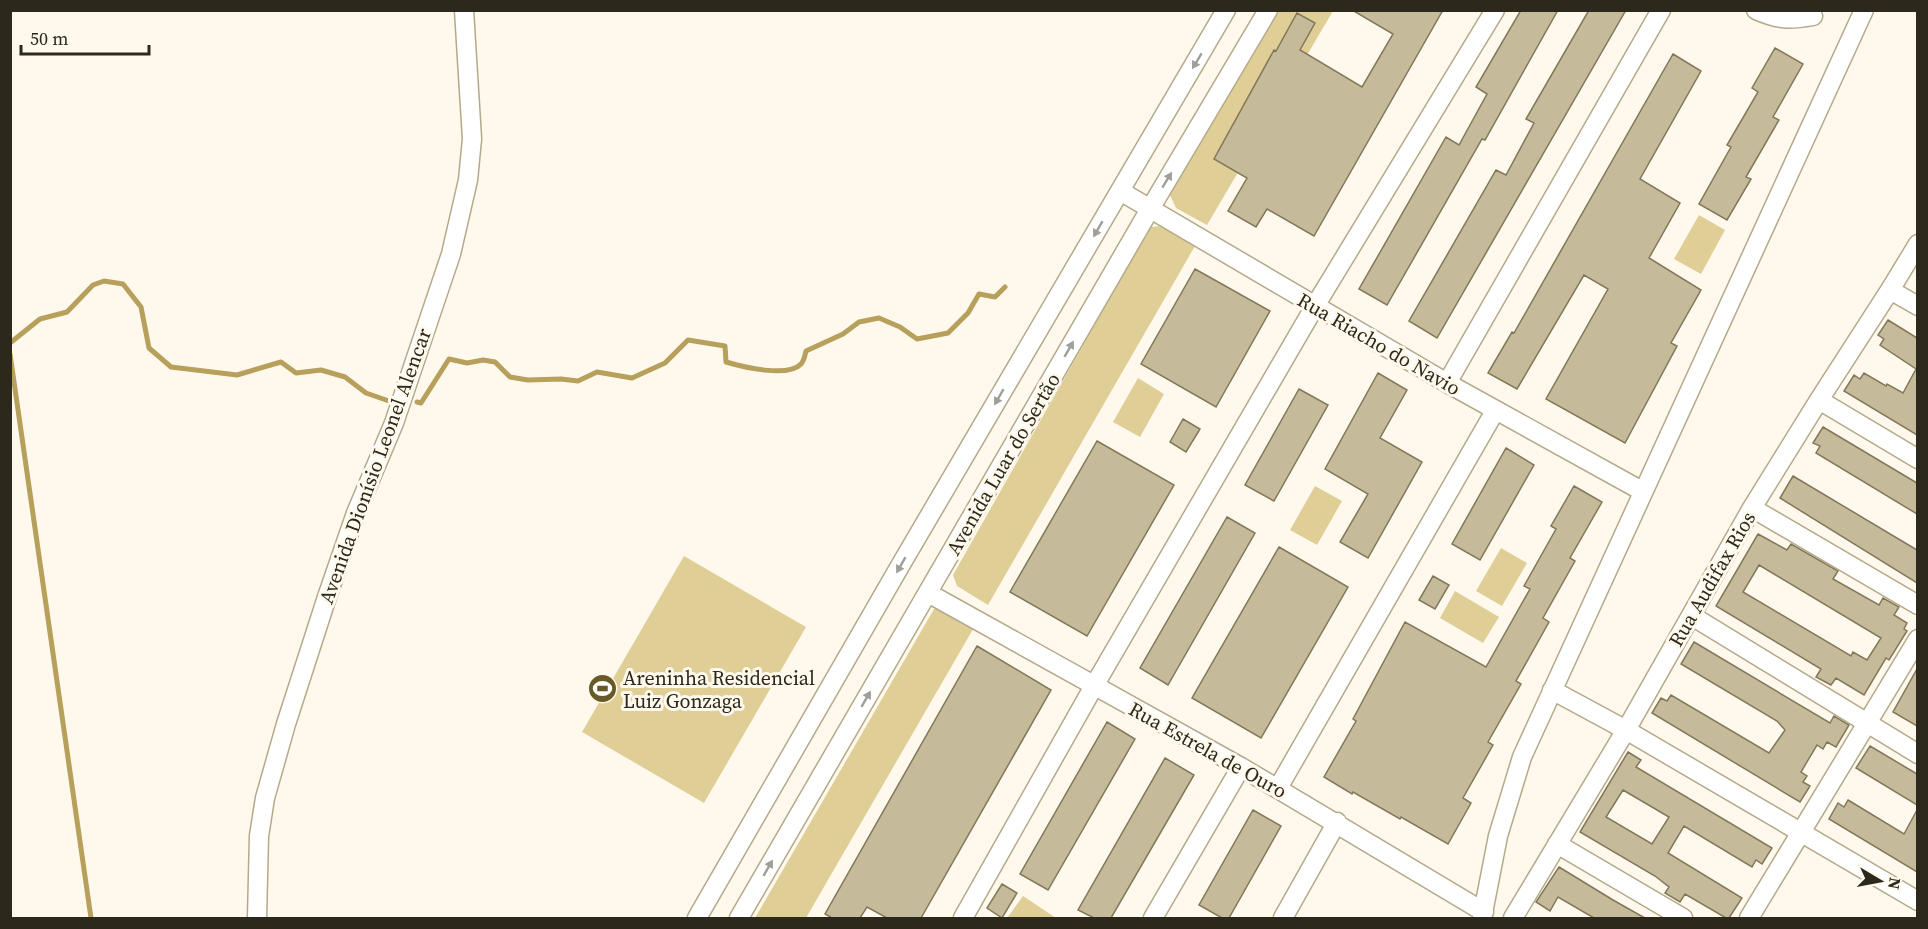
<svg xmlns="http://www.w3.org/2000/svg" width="1928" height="929" font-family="'Source Serif 4',serif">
	<rect width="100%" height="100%" fill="#fef9ec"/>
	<!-- green -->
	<path fill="#e0ce97" d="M1279 11H1333L1207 225 1176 208 1170 195Z
		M1699 215 1725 230 1701 274 1674 259Z
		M1161 226 1195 246 988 605 957 586 953 575 1150 227Z
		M1138 378 1164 394 1140 437 1113 422Z
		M1315 486 1342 501 1317 545 1290 530Z
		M1501 548 1527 563 1502 606 1476 591Z
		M684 556 806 627 704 803 582 732Z
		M1455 591 1499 617 1483 643 1440 618Z
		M943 608 976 624 806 918H755L934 609Z
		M1023 896 1056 918H1007Z"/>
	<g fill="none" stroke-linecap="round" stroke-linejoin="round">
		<!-- stream -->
		<path stroke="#b6a05c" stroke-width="5" d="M10 343 40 319 67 312 93 285 104 281 123 284 141 307 149 348 171 367 237 375 281 362 296 373 321 370 345 377 366 393 389 401
			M10 354 91 918
			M417 402 421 403 449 359 467 363 483 360 495 362 510 377 528 380 561 379 578 381 597 372 632 378 665 363 688 340 725 346 726 362C743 367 788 378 801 364 804 361 805 355 806 351L843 334 859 322 879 318 900 327 917 339 948 333 968 313 979 294 995 297 1005 287"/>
	</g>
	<!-- building -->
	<path fill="#c5ba99" stroke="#827859" stroke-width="1.5" fill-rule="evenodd" d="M1352 10H1443L1314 236 1267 209 1256 227 1228 211 1247 178 1214 159 1274 50 1276 51 1297 13 1315 23 1300 50 1362 87 1393 34Z
		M1521 10H1558L1485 140 1482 139 1387 305 1359 289 1446 137 1459 145 1487 94 1476 87Z
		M1589 10H1626L1437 338 1409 321 1496 170 1506 175 1534 123 1526 119Z
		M1775 48 1803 64 1773 117 1779 120 1746 177 1751 179 1727 220 1699 204 1731 147 1727 145 1758 92 1752 88Z
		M1673 54 1701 71 1640 179 1680 203 1649 258 1701 290 1671 343 1677 346 1625 443 1546 399 1608 289 1584 275 1517 389 1488 373 1512 332 1514 333Z
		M1195 269 1270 311 1216 407 1141 364Z
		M1888 320 1917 338V435L1844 391 1854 375 1860 379 1864 373 1886 386 1887 384 1903 393 1916 369 1880 345 1884 339 1878 335Z
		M1378 373 1407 390 1380 438 1422 462 1368 558 1340 542 1368 494 1325 469Z
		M1299 389 1328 405 1274 501 1245 485Z
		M1183 419 1200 429 1186 452 1170 442Z
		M1823 427 1917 483V514L1816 453 1820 446 1813 443Z
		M1097 441 1174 485 1087 636 1010 592Z
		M1506 448 1534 465 1480 560 1452 544Z
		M1793 476 1917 550V583L1780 498Z
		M1574 486 1602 502 1570 558 1575 561 1543 618 1549 622 1516 681 1521 684 1488 742 1493 745 1463 798 1471 803 1448 844 1401 817 1400 819 1353 792 1352 794 1324 777 1356 721 1353 719 1405 622 1486 667 1530 589 1524 586 1556 529 1551 526Z
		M1227 517 1255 533 1168 685 1140 668Z
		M1758 534 1787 550 1791 544 1838 571 1833 579 1879 605 1883 598 1899 607 1894 615 1907 623 1904 629 1907 631 1889 660 1886 658 1864 695 1836 678 1831 685 1816 677 1821 669 1716 606ZM1759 565 1881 638 1867 660 1853 652 1851 656 1743 592Z
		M1279 547 1348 587 1261 738 1192 698Z
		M1433 576 1449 585 1435 609 1419 600Z
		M1694 642 1830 723 1834 716 1849 725 1836 747 1827 742 1823 749 1817 745 1801 772 1807 776 1803 782 1810 786 1800 802 1652 713 1661 698 1667 701 1671 695 1769 753 1785 730 1777 721 1681 664Z
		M977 646 1051 690 921 918H887L867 907 860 918H832L825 914Z
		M1917 669V726L1893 712Z
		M1107 722 1135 739 1048 890 1020 874Z
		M1870 746 1917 774V805L1856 768Z
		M1628 752 1641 760 1636 767 1772 848 1762 864 1756 860 1752 867 1684 826 1668 853 1742 898 1729 918H1726L1685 894 1680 902 1665 893 1669 887 1655 876 1580 832ZM1623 790 1669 817 1652 844 1606 817Z
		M1165 758 1194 775 1111 918H1094L1078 910Z
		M1848 800 1904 834 1917 810V872L1829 819 1838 803 1844 807Z
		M1253 810 1281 826 1229 918H1222L1199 905Z
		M1559 867 1613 900 1645 918H1594L1558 897 1550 911 1536 902Z
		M1002 884 1017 893 1002 918 987 908Z"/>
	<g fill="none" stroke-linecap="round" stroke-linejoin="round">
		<defs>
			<path id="street" d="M1756 10C1779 20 1789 20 1813 16
				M1120 191 1447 383 1642 491
				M1890 290 1918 306
				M1447 383 1661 10
				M1819 400 1918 459
				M1752 508 1918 605
				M928 593 1241 767 1484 912
				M1692 616 1918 754
				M1552 690 1626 730 1918 901
				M1278 788 1495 411
				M1557 844 1683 918
				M257 918 259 836 265 798 286 724 327 597 356 513 394 423 451 254 468 180 472 139 464 10
				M697 918 900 566 1226 10
				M739 918 1150 209 1268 10
				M963 918 1094 686 1315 306 1495 10
				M1153 918 1241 767
				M1283 918 1337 822
				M1482 918 1498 836 1522 757 1864 10
				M1513 918 1626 730 1752 508 1819 400 1890 290 1918 244
				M1749 918 1918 639"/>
		</defs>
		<!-- street casing -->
		<use href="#street" stroke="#b4a989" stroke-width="21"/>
		<!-- street -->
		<use href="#street" stroke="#fff" stroke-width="18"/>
	</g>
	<!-- one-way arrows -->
	<defs><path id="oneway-solid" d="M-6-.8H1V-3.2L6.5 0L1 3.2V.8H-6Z" transform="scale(1.5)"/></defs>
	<g fill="#a09e98">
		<use href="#oneway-solid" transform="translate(1197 61) rotate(121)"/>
		<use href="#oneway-solid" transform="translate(1167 180) rotate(-59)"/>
		<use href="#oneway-solid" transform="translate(1098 229) rotate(120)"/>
		<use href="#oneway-solid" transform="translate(1069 349) rotate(-60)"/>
		<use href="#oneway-solid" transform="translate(999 397) rotate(120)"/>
		<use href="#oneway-solid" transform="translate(901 565) rotate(120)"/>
		<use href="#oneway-solid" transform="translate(866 699) rotate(-60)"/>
		<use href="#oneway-solid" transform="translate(768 868) rotate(-60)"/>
	</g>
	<!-- icons -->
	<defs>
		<symbol id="stadium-disc" viewBox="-11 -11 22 22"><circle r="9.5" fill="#695927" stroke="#fef9ec"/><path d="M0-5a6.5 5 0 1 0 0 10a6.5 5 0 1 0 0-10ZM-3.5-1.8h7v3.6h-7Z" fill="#fff"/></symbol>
	</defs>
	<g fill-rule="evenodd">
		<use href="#stadium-disc" x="586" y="672" width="33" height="33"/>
	</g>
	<g text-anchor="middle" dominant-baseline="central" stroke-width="6" stroke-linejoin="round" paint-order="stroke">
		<!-- street labels -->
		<g font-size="20" fill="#2c281b" stroke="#fef9ec">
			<text transform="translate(1379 344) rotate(30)">Rua Riacho do Navio</text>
			<text transform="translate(1003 464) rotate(-60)">Avenida Luar do Sertão</text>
			<text transform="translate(375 466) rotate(-70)">Avenida Dionísio Leonel Alencar</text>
			<text transform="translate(1712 579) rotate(-60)">Rua Audifax Rios</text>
			<text transform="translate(1208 750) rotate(29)">Rua Estrela de Ouro</text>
		</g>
		<!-- poi labels -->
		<g font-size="20" fill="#2c281b" stroke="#fef9ec" text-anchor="start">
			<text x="623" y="678">Areninha Residencial<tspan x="623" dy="23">Luiz Gonzaga</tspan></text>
		</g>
	</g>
	<!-- border -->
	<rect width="1928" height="929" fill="none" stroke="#2c281b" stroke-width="24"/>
	<!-- north arrow -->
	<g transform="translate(1880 881) rotate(100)" stroke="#fef9ec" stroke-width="4.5" paint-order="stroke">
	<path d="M0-4.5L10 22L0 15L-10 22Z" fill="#2c281b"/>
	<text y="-9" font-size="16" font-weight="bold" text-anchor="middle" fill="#2c281b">N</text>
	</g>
	<!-- scale -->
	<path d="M21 45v9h128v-9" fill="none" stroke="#2c281b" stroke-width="3"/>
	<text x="30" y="45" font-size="18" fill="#2c281b" stroke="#fef9ec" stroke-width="4.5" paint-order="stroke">50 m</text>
</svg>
